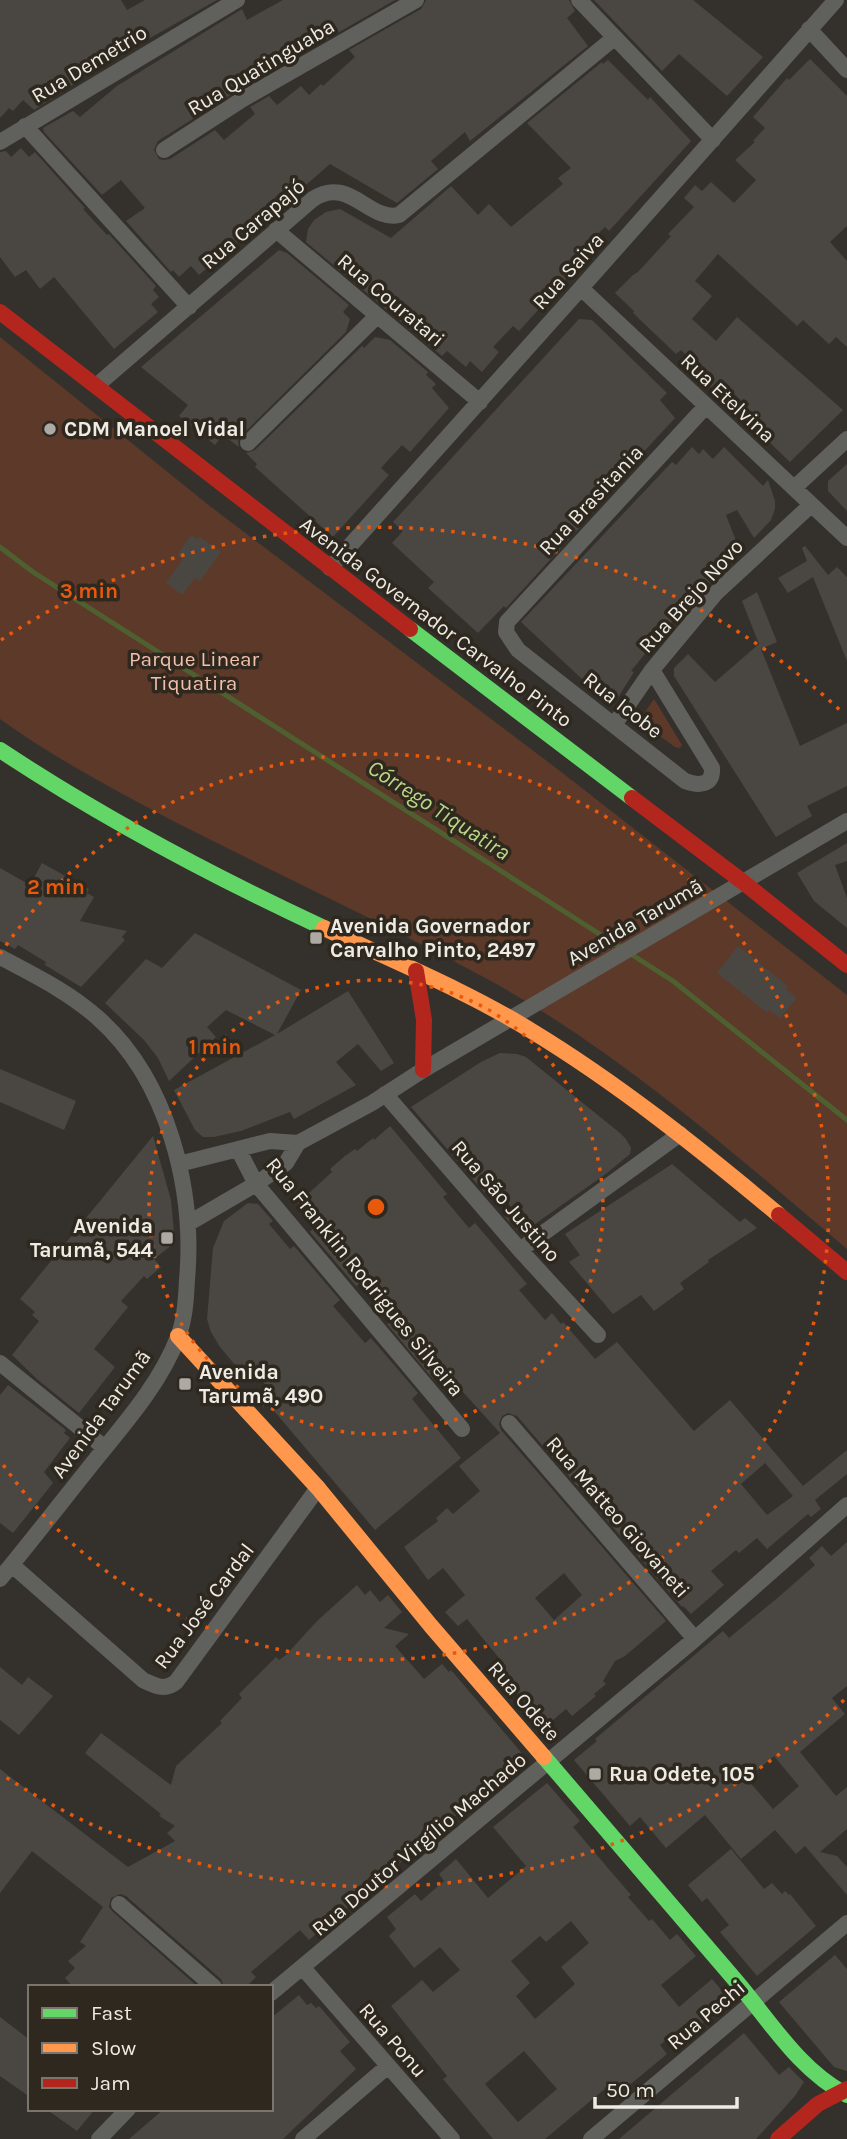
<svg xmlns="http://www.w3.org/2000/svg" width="847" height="2139" font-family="Karla,sans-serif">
	<rect width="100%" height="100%" fill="#34312c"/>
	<!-- green -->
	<path fill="#5d3929" d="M0 337 211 507 560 771 847 995V1249C733 1153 620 1052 489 980 387 924 281 876 177 823 117 791 55 759 0 719Z
		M654 699 682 745 680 748 675 747 639 721Z"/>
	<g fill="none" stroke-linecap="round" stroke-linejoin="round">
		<!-- stream -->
		<path stroke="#4f6030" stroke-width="5" d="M0 547 33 572 673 981 847 1120"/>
	</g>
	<!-- building -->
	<path fill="#4a4742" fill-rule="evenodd" d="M0 0H121L127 10 145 0H217L129 50 124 42 110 49 71 76 76 83 34 110 23 100 13 111 9 108 0 118Z
		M283 0H395L238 90 158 141 154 150 159 159 164 160 170 159 215 130 224 140 255 114 250 107 269 96 277 105 301 86 309 95 321 84 323 86 355 57 349 50 421 9 426 0H569L575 11 567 18 588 46 470 141 465 132 431 161 438 169 397 203 330 164 292 197 285 189 261 210 267 217 199 275 191 266 179 277 173 270 171 272 126 221 145 208 121 180 102 195 44 132 43 128 73 111 80 117 117 86 242 9 247 20Z
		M594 0H693L763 57 727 96 679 54 662 71Z
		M810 59 847 96V226L830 242 847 261V347L836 337 829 344 803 320 797 326 718 254 695 281 712 296 692 319 716 341 737 317 843 410 790 462 748 422 755 416 728 387 719 395 703 379 706 376 681 350 676 354 633 313 634 311 615 293 633 275 638 272 671 236 668 234 694 207 684 198 695 185 702 191 711 182 734 203 756 180 735 160 755 142 753 141 765 128 753 117 787 78 789 80Z
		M608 60 648 100 650 97 691 141 609 231 605 227 581 250 587 256 519 331 513 326 493 347 499 352 482 372 470 361 466 367 447 351 442 356 306 242 308 229 314 220 326 212 340 209 391 238 451 186 478 215 489 204 511 227 563 184 558 178 571 168 527 123 602 62 603 64Z
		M21 148 29 157 35 152 85 208 83 209 107 235 109 234 156 286 153 290 159 297 151 304 158 312 114 349 54 277 40 289 26 270 15 277 0 257V152L6 151 11 157Z
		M279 250 287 253 349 305 343 312 350 319 346 332 241 436 238 441 239 447 223 435 215 445 179 416 188 405 141 367Z
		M579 319 592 320 667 393 660 400 675 418 623 474 617 469 570 519 580 527 506 608 504 606 478 633 428 588 434 582 392 543 403 531 393 522Z
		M375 337 390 340 428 372 426 375 436 384 432 388 449 408 410 452 402 445 381 468 389 475 333 537 255 467 257 464 246 453 255 450 362 346 364 348Z
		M692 447 699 454 703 449 713 459 724 447 763 486 768 480 775 501V509L771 520 754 538 737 510 726 515 740 551 666 628 631 671 634 672 612 707 521 622 672 462 676 465Z
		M847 464V511L828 491V481Z
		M191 535 198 539 200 537 221 552 200 581 195 578 182 595 166 583 183 559 177 555Z
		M805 546 828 575 837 567 847 577V661L813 577 788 593 778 578 807 561 802 548Z
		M757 592 777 642 761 649 742 601Z
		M759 644 800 746 847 723V786L807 806 812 816 776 837 674 676V668L688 654 715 682Z
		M847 843V861L835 865 847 898V928L814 901 797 873Z
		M42 863 89 889 87 893 94 897 80 921 127 931 122 937 125 940 81 987 45 965 46 962 18 945 15 949 0 941V868L30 885Z
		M195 933 301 990 277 1034 348 991 394 1063 381 1071 358 1044 336 1062 356 1085 294 1119 290 1112 241 1131 214 1137H203L195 1130 174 1090 275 1035 226 1010 207 1027 216 1037 169 1081 158 1058 144 1040 105 1003 146 959 162 968Z
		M738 946 788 986 786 989 797 998 780 1018 769 1010 767 1013 717 973Z
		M500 1053 517 1054 526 1057 620 1133 626 1139 631 1148 630 1154 607 1173 528 1229 519 1232 504 1216 513 1210 497 1186 485 1193 411 1107 481 1062Z
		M0 1069 76 1101 64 1130 0 1102Z
		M390 1126 447 1194 443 1197 469 1228 475 1223 527 1284 519 1290 545 1320 552 1313 561 1324 563 1322 595 1359 617 1342 694 1431 730 1400 803 1486 847 1450V1474L815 1500 821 1509 811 1517 808 1514 767 1549 757 1538 739 1553 736 1550 711 1571 724 1585 691 1614 683 1606 682 1607 517 1416 508 1413 502 1416 499 1424 501 1430 666 1621 625 1656 615 1661 603 1681 606 1684 594 1694 596 1696 572 1716 566 1709 545 1727 495 1669 503 1663 467 1619 458 1626 445 1612 465 1595 443 1568 428 1580 404 1547 438 1521 436 1518 447 1508 453 1514 480 1491 459 1466 500 1433 445 1372 433 1379 387 1324 392 1320 379 1305 360 1283 356 1286 310 1232 316 1225 298 1203 332 1172 330 1169 345 1156 355 1149 357 1151 373 1138 374 1140ZM765 1463 793 1496 767 1515 741 1484ZM564 1573 582 1595 554 1620 535 1598Z
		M153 1136 171 1200 174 1232 167 1235 173 1244 154 1259 161 1267 147 1279 144 1276 121 1301 128 1307 94 1349 115 1367 79 1413 38 1380 12 1355 39 1321 32 1315 35 1312 20 1299Z
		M672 1164 740 1222 745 1218 757 1228 708 1260 709 1262 680 1283 684 1289 654 1311 641 1295 613 1314 569 1262 580 1255 565 1234Z
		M248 1203 258 1204 273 1221 269 1224 290 1249 294 1246 340 1300 333 1306 352 1328 365 1343 371 1338 418 1393 412 1399 461 1458 375 1530 269 1405 276 1397 248 1365 241 1372 220 1347 211 1332 207 1319 213 1248 224 1221Z
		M8 1385 66 1430 64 1433 70 1438 44 1472 53 1483 13 1533 0 1523V1395Z
		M847 1542V1686L832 1698 845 1714 800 1752 836 1796 847 1787V1829L820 1852 837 1856 847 1867V1895L805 1846 796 1854 775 1830 741 1859 705 1815 666 1848 640 1817 630 1826 574 1760 597 1741 595 1739 723 1631 729 1638 781 1595 815 1565 809 1558 822 1546 831 1556ZM774 1756 799 1786 773 1809 747 1779Z
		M357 1585 365 1595 370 1590 380 1602 388 1595 402 1612 384 1628 409 1634 395 1646 424 1679 442 1664 449 1672 451 1670 525 1757 309 1940 300 1930 251 1972 256 1977 246 1987H224L221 1979 126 1896 120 1894 111 1898 109 1907 112 1911 198 1987H73L65 1978 75 1968 68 1961 86 1946 80 1942 103 1907 32 1851 0 1893V1769L128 1867 175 1841 167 1833 175 1826 159 1816 161 1814 85 1753 101 1733 171 1785 176 1766 222 1723 220 1721 242 1698 239 1694 276 1657 279 1660 286 1655 317 1621Z
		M0 1667 22 1685 28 1677 53 1696 19 1735 0 1720Z
		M547 1783 580 1821 573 1827 631 1895 628 1897 649 1921 652 1919 670 1940 677 1934 696 1956 661 1985 679 2007 712 1979 730 2000 697 2028 690 2020 660 2045 667 2054 626 2088 621 2082 617 2087 613 2082 545 2139H493L443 2079 447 2076 391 2006 422 1980 433 1992 460 1970 440 1947 414 1968 389 1936 396 1929 387 1917 415 1894 421 1901 444 1881 439 1874 456 1859 488 1898 526 1866 493 1827ZM571 1921 589 1943 561 1967 575 1984 535 2019 516 1996 530 1983 511 1961 540 1936 546 1942ZM524 2051 557 2089 518 2122 485 2084Z
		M731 1849 764 1889 772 1883 782 1894 785 1891 789 1895 790 1894 816 1926 757 1976 720 1932 729 1925 707 1898 702 1902 688 1885Z
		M835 1955 847 1969V2071L834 2067 779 2002Z
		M299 1995 307 2005 311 2003 316 2008 319 2006 350 2042 340 2051 356 2069 283 2139H129L164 2109H271V2018Z
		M0 2017 30 2040V2097L0 2076Z
		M744 2033 779 2075 789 2067 804 2082 795 2096 756 2139H619Z
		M46 2109H95L77 2131Z"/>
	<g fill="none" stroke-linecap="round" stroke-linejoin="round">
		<!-- street -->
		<path stroke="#60605d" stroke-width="16" d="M579 0 713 140
			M809 29 847 70
			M25 126 189 307
			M0 142 237 0
			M164 150 243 99 416 0
			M276 230 480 402
			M581 288 847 538
			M96 386 313 199C349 175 369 222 399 215L614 38
			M248 443 377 316
			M794 488 847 439
			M330 568 581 288 836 0
			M652 670 712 768C713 786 698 786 685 781L518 650 506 632 507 622 706 406
			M614 725 652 670 716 593 811 505
			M0 957C34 975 69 992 98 1018 168 1080 195 1189 187 1280 186 1299 185 1319 178 1337 161 1382 126 1422 96 1459 64 1499 32 1540 0 1579
			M385 1094 520 1250 598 1335
			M238 1149 256 1184 462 1429
			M179 1164 270 1141 298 1143
			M189 1223 256 1184 286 1163 298 1143 372 1103 423 1070 847 821
			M520 1250 680 1134
			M0 1363 105 1448
			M509 1423 695 1639
			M12 1565 143 1680C155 1686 165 1691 176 1682L318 1488
			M119 1904 214 1987
			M303 1968 452 2139
			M271 1993 695 1639 847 1505
			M99 2139 128 2109
			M303 2139 388 2066
			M591 2139 847 1923"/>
		<!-- fast -->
		<path stroke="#63d668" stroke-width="16" d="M410 629 632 798
			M0 750C103 818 212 876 324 928
			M544 1757C608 1832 672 1906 736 1981 770 2021 799 2070 847 2095"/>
		<!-- slow -->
		<path stroke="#ff974d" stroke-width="16" d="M324 928C393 961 465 990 530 1030 619 1084 700 1149 779 1215
			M178 1336 318 1488 431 1626 544 1757"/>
		<!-- jam -->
		<path stroke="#b3261e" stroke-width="16" d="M0 312 410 629
			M632 798 743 882 847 965
			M416 971 424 1020 423 1070
			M779 1215 847 1272
			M778 2139 818 2104 847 2089"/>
	</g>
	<!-- distance rings -->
	<g fill="none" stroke="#e8590c" stroke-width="3.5" stroke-dasharray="3.5 7">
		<circle cx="376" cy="1207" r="227"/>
		<path d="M0 954A453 453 0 1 1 0 1460"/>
		<path d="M844 1700A680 680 0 0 1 1 1774M1 640A680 680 0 0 1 844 714"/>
	</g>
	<!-- markers -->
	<g fill="#adaaa4" stroke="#2e281e" stroke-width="2.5">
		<circle cx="50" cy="429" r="7"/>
		<rect x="309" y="931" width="14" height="14" rx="3.5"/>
		<rect x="160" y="1231" width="14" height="14" rx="3.5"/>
		<rect x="178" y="1377" width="14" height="14" rx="3.5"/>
		<rect x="588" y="1767" width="14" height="14" rx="3.5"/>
	</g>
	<g text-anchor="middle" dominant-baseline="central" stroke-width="7" stroke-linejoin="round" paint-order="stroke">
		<!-- street labels -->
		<g font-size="21" fill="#eeebe4" stroke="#2e281e">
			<text transform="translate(89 64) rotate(-31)">Rua Demetrio</text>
			<text transform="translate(261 67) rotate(-31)">Rua Quatinguaba</text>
			<text transform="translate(253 224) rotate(-40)">Rua Carapajó</text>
			<text transform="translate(568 271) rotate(-48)">Rua Saiva</text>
			<text transform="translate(391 300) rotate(40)">Rua Couratari</text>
			<text transform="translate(728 398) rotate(43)">Rua Etelvina</text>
			<text transform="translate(591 500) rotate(-47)">Rua Brasitania</text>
			<text transform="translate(691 596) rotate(-48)">Rua Brejo Novo</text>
			<text transform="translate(436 622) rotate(37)">Avenida Governador Carvalho Pinto</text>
			<text transform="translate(623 705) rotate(38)">Rua Icobe</text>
			<text transform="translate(635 922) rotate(-30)">Avenida Tarumã</text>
			<text transform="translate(506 1201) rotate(49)">Rua São Justino</text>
			<text transform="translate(365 1277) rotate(51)">Rua Franklin Rodrigues Silveira</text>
			<text transform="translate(101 1414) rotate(-54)">Avenida Tarumã</text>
			<text transform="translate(618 1517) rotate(49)">Rua Matteo Giovaneti</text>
			<text transform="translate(204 1606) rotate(-53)">Rua José Cardal</text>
			<text transform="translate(524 1701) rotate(49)">Rua Odete</text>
			<text transform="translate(419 1844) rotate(-40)">Rua Doutor Virgílio Machado</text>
			<text transform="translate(706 2015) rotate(-40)">Rua Pechi</text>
			<text transform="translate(393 2040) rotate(49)">Rua Ponu</text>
		</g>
		<!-- poi labels -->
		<g font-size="21" font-weight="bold" fill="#eeebe4" stroke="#2e281e" text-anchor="start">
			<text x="64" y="429">CDM Manoel Vidal</text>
			<text x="330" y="926">Avenida Governador<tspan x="330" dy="24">Carvalho Pinto, 2497</tspan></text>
			<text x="153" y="1226" text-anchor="end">Avenida<tspan x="153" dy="24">Tarumã, 544</tspan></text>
			<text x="199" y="1372">Avenida<tspan x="199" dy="24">Tarumã, 490</tspan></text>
			<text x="609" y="1774">Rua Odete, 105</text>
		</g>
		<!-- park labels -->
		<g font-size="21" fill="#f4bfab" stroke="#2e281e">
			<text x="194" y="659">Parque Linear<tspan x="194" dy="24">Tiquatira</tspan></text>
		</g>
		<!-- water labels -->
		<g font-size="23" font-style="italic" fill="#b9d786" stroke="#2e281e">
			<text transform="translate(439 810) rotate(33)">Córrego Tiquatira</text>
		</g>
	</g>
	<circle cx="376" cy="1207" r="10" fill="#e8590c" stroke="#2e281e" stroke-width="3.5"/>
	<g font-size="21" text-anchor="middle" font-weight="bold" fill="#e8590c" stroke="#2e281e" stroke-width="7" stroke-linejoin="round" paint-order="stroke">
		<text x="89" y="598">3 min</text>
		<text x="56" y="894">2 min</text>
		<text x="215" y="1054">1 min</text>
	</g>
	<!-- legend -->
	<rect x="28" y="1985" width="245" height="126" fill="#2e281e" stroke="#7b766d" stroke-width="2"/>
	<rect x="42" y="2008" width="35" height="10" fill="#63d668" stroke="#7b766d" stroke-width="2"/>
	<text x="91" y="2020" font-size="21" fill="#eeebe4">Fast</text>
	<rect x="42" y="2043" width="35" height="10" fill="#ff974d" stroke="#7b766d" stroke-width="2"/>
	<text x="91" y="2055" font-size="21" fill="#eeebe4">Slow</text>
	<rect x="42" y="2078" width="35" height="10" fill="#b3261e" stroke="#7b766d" stroke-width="2"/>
	<text x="91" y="2090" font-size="21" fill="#eeebe4">Jam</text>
	<!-- scale -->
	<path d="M595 2097v10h142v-10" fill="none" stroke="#eeebe4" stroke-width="3.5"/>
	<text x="606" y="2097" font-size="21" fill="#eeebe4" stroke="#2e281e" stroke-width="5" paint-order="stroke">50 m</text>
</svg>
